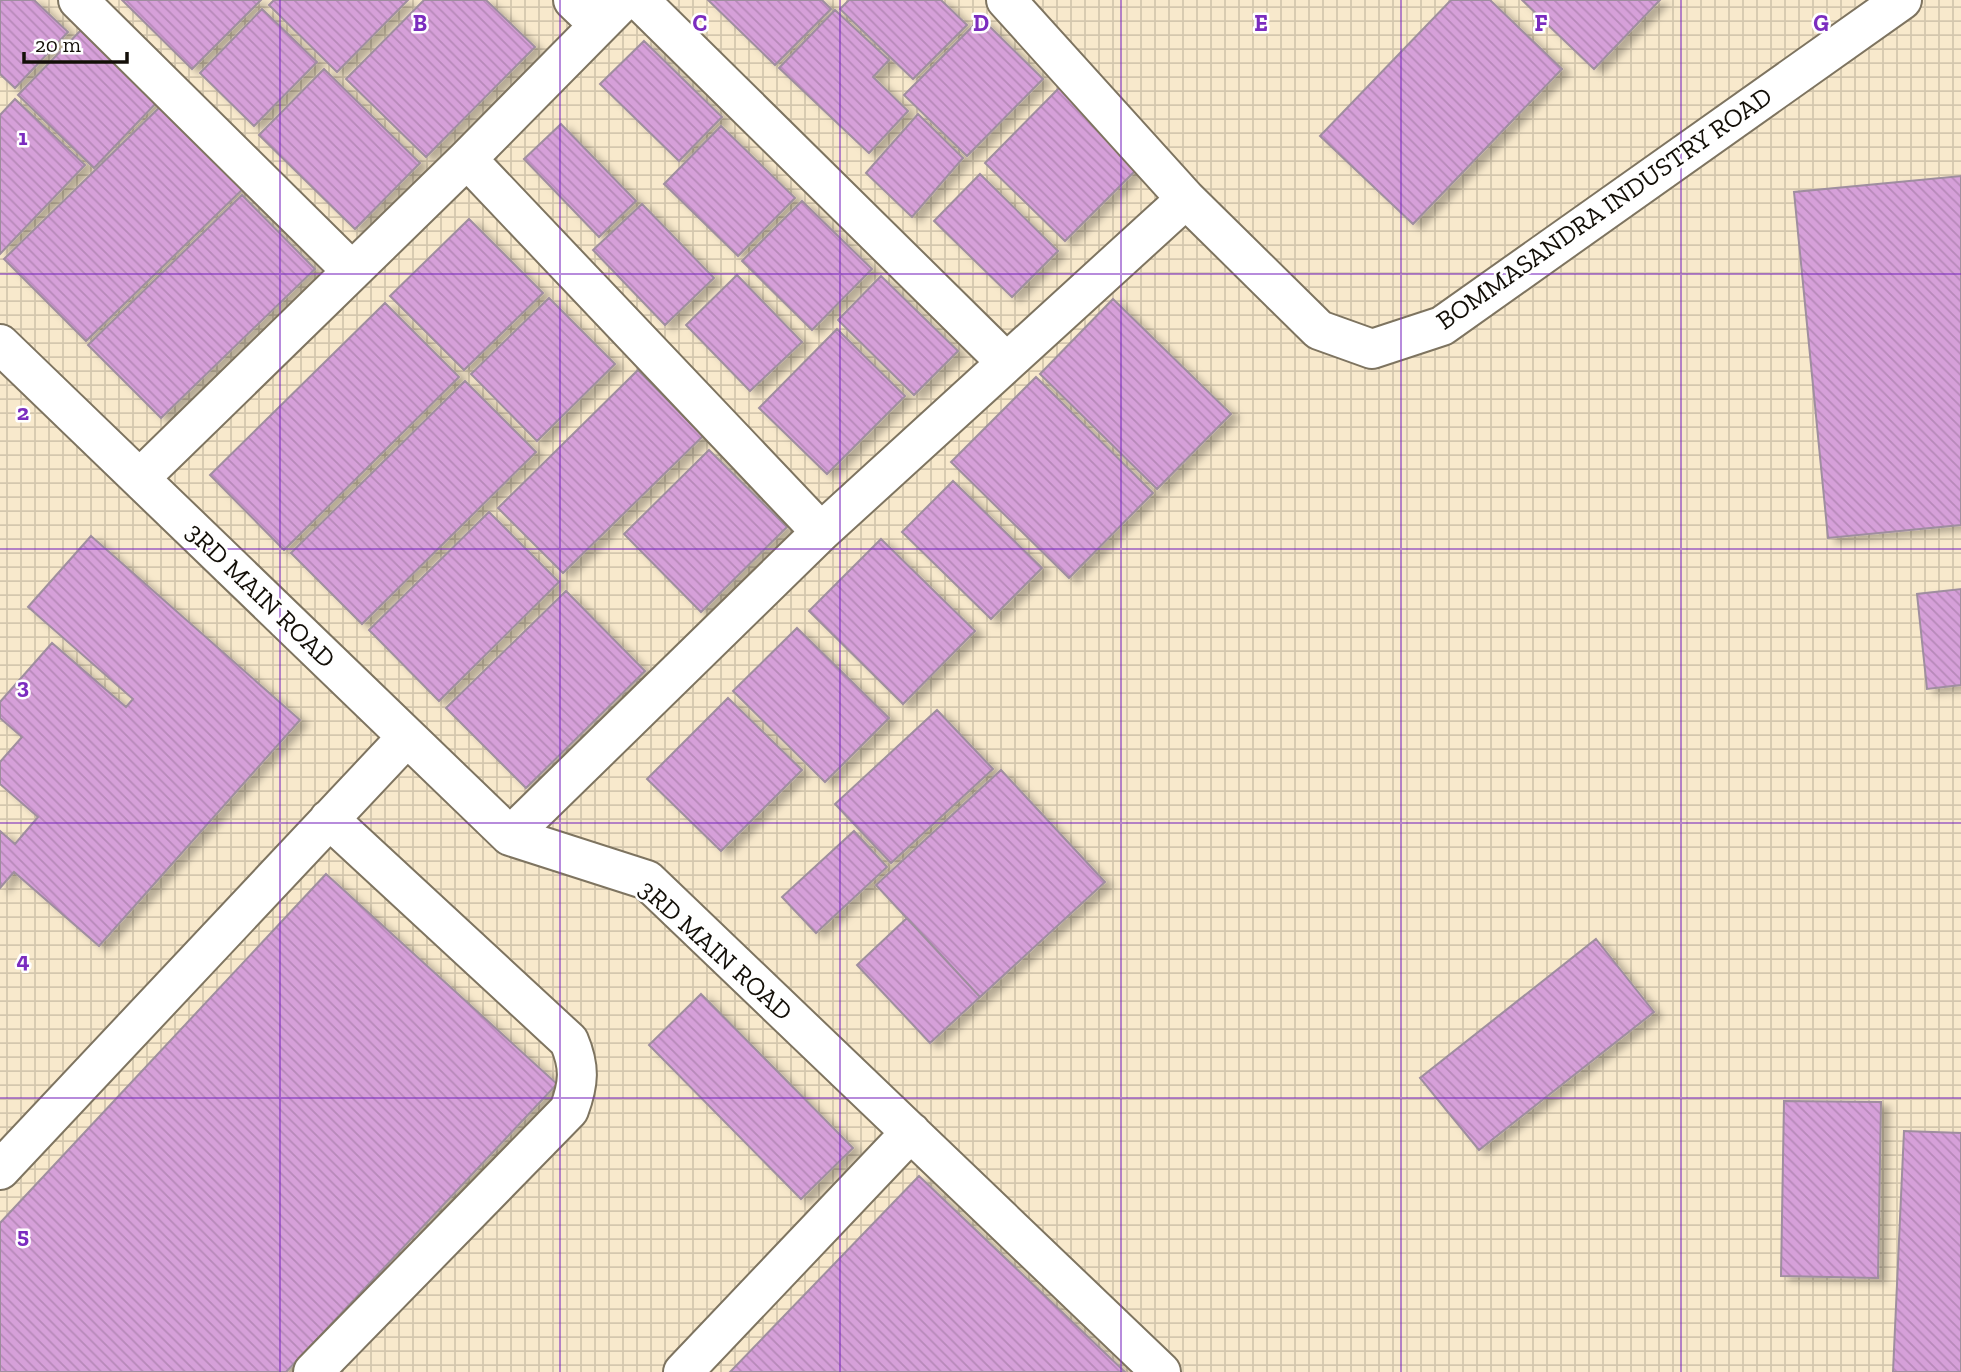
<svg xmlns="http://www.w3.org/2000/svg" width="1961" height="1372" font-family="'Zilla Slab',serif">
	<defs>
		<pattern id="industrial-grid" width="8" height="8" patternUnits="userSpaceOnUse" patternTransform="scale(1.75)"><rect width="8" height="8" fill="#f8e9cc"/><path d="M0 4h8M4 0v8" fill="none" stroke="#d4c7ae"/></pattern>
		<pattern id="building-back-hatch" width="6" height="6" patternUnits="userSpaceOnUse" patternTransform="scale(1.75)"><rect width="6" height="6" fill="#d6a0d9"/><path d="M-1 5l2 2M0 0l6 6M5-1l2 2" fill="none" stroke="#b789b9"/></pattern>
		<filter id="shadow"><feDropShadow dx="8" dy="4.5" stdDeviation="3.5" flood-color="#0004"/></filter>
	</defs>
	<rect width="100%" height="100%" fill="#fff3dd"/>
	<!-- industrial -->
	<path fill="url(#industrial-grid)" d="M0 0H1961V1372H0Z"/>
	<!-- building -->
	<path fill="url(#building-back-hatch)" stroke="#9f8e9f" stroke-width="2" filter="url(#shadow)" d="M0 0H34L68 32 15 88 0 74Z
		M122 0H261L192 69Z
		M274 0H408L337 72 269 5Z
		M424 0H486L535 47 426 157 346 79Z
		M708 0H822L831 9 775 65Z
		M849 0H941L967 25 913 79 840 9Z
		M1451 0H1490L1562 69 1413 224 1320 136Z
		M1522 0H1660L1594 69Z
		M262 9 317 62 254 126 200 73Z
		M835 10 889 60 873 77 908 111 869 153 779 68Z
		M981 18 1043 79 967 156 904 95Z
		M83 28 159 100 94 168 18 95Z
		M644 41 722 117 679 161 600 84Z
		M324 69 420 163 355 229 259 135Z
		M1061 86 1141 165 1065 241 985 163Z
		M15 99 85 165 0 254V115Z
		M165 102 247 185 86 341 4 259Z
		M918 114 963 158 912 217 866 173Z
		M561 124 636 201 599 237 524 159Z
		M721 126 795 198 738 256 664 184Z
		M980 174 1058 251 1012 297 934 221Z
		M1961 176V525L1828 538 1794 192Z
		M242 195 315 269 161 418 88 345Z
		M802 201 872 269 812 330 742 261Z
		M642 204 714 278 665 325 593 250Z
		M469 219 543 293 464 370 390 296Z
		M737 275 802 342 750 391 686 325Z
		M881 276 958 351 914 395 838 320Z
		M549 298 615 364 537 441 471 374Z
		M1113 299 1231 414 1157 489 1040 374Z
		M385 303 459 377 284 550 210 475Z
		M837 329 905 396 827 474 759 408Z
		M638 370 703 436 563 573 498 508Z
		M1036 377 1153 493 1069 578 951 462Z
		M465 381 536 452 362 624 291 553Z
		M709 450 787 527 701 612 624 534Z
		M953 481 1042 568 991 619 902 532Z
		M489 512 559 582 439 701 369 630Z
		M91 536 300 720 99 946 14 872 0 888V831L15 844 38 817 0 784V762L22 737 0 718V702L52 643 126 707 133 699 28 607Z
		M881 539 975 631 903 704 809 611Z
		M1961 589V685L1927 689 1917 594Z
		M566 591 645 671 526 788 446 708Z
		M797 628 889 718 825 782 733 691Z
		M728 698 802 770 721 851 647 779Z
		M937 710 993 769 891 863 835 804Z
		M1001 770 1105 882 980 997 876 885Z
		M854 831 887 867 816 933 782 897Z
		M326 874 557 1084 286 1372H0V1223Z
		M907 918 980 997 930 1043 857 965Z
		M1596 939 1654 1012 1479 1150 1420 1078Z
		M701 994 853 1148 801 1199 649 1045Z
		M1784 1101 1881 1102 1878 1278 1781 1276Z
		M1904 1131 1961 1133V1372H1893Z
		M919 1176 1125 1372H730Z"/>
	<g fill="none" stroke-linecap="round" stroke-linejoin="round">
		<defs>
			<path id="minor" d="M78 0 352 271
				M573 0 599 25
				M639 0 1005 361
				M1006 0 1186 199 1319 330 1372 349 1442 326 1902 0
				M467 159 821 532
				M0 344 510 836 647 880 1161 1372
				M140 478 467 159 624 0
				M510 836 821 532 1186 199
				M0 1170 407 737
				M313 1372 569 1110C579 1083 580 1067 569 1041L329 819
				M683 1372 911 1132"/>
		</defs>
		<!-- minor casing -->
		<use href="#minor" stroke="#7e7460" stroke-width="42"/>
		<!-- minor -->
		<use href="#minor" stroke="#fff" stroke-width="38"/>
	</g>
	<!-- grid -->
	<path fill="none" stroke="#7b2cbf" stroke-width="2" stroke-opacity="0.55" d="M280 0V1372M560 0V1372M840 0V1372M1121 0V1372M1401 0V1372M1681 0V1372M0 274H1961M0 549H1961M0 823H1961M0 1098H1961"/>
	<g text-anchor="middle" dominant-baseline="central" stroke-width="5" stroke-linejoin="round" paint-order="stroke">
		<!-- street labels -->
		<g font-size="26" fill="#130f08" stroke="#fff">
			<text transform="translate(1604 208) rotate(-35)">BOMMASANDRA INDUSTRY ROAD</text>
			<text transform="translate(261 595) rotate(44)">3RD MAIN ROAD</text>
			<text transform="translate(716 950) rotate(42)">3RD MAIN ROAD</text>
		</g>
	</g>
	<g font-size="23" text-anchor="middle" font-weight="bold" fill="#7b2cbf" stroke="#fff" stroke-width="5" stroke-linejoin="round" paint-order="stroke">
		<text x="420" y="31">B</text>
		<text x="700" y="31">C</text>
		<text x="981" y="31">D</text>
		<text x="1261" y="31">E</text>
		<text x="1541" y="31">F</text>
		<text x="1821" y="31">G</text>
		<text x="23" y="145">1</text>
		<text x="23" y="420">2</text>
		<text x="23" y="694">3</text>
		<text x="23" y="968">4</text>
		<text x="23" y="1243">5</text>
	</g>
	<!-- scale -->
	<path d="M24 52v10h103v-10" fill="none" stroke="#130f08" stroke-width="3.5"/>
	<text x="35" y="52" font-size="21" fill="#130f08" stroke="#ffffff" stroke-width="5" paint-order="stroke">20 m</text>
</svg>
